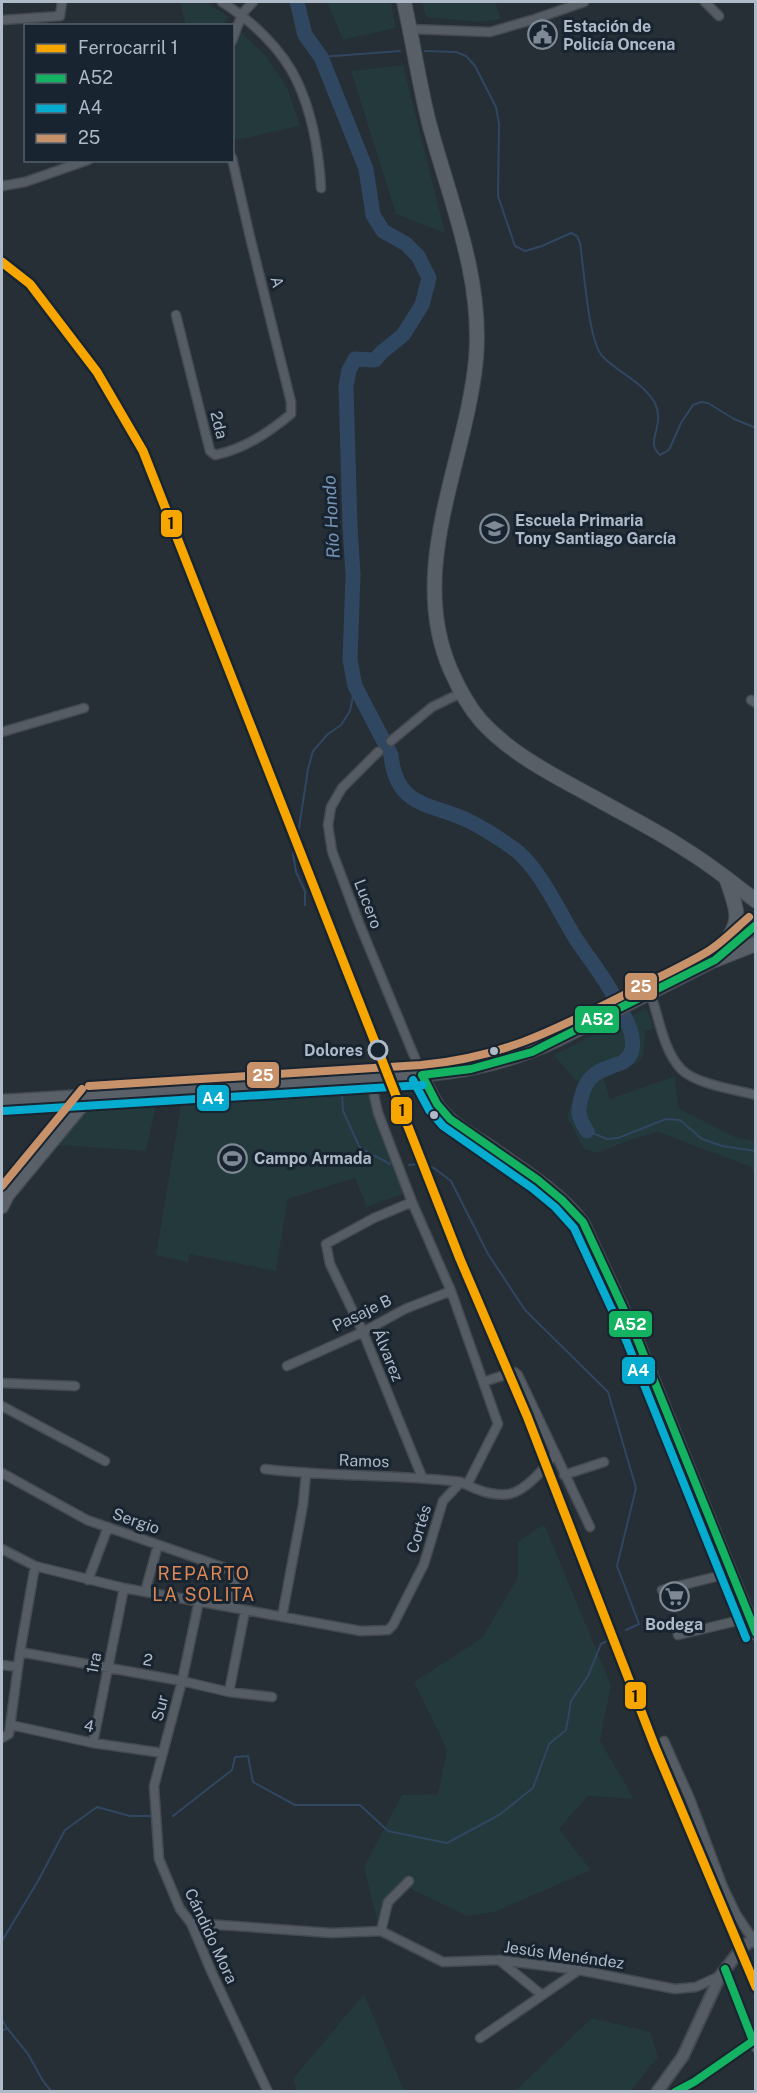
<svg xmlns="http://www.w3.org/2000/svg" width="757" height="2093" font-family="'Public Sans',sans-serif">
	<rect width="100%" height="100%" fill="#262e36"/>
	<!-- green -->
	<path fill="#23393c" d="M180 2H205L228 16 224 25H186Z
		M327 2H391L396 28 343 40Z
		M422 2H495L501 19 480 22 426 17Z
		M240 31 267 57 287 88 300 126 236 140 232 126V58Z
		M403 65 445 233 396 214 351 71Z
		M646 1008 654 1028 645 1031 643 1057 637 1063 604 1079 610 1099 675 1076 678 1108 737 1138 755 1141V1173L751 1167 658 1132 627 1141 598 1153 584 1149 567 1117 578 1083 554 1055Z
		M368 1089 374 1111 405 1193 367 1207 355 1178 288 1199 276 1271 190 1254 188 1262 156 1255 182 1100Z
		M158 1097 146 1151 57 1145C90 1098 103 1098 158 1097Z
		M544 1524 611 1685 600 1741 634 1799 588 1796 559 1829 591 1870 495 1912 467 1916 401 1884 378 1925 364 1867 402 1795 438 1794 447 1750 414 1682 482 1638 518 1577V1542Z
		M364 1994 403 2088 411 2091H297L293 2079Z
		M592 2018 650 2032 658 2057 631 2091H515Z"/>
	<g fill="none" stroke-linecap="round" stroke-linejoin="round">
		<!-- stream -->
		<path stroke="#304761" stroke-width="2" d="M425 51 456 52 466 56 475 66 496 107 499 124 498 196 515 246 525 251 542 246 571 233 577 236 580 243C584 267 588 342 603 357 619 373 643 382 655 403 666 426 644 441 660 455L669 450 681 423 693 405 701 402 708 403 734 419 756 428
			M321 57 400 51
			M305 905V891L296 872 293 854 299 828 308 769 313 751 328 734 341 725 350 711 355 686
			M342 1093 343 1111 360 1148 390 1164
			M587 1131 607 1139 618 1138 666 1119 680 1120 702 1139 722 1146 756 1151
			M409 1165 417 1164
			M428 1166 434 1168 451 1181 488 1254 525 1310 608 1392 636 1488 617 1566 639 1624 626 1630
			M173 1816 232 1770 235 1757 248 1756 253 1782 295 1805H360L388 1831 447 1843 499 1815 533 1788 549 1744 566 1730 571 1701 588 1676 601 1644 611 1639
			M2 1941 38 1881 65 1830 97 1807 130 1816H154
			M2 2020 7 2028 2 2031
			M7 2028 28 2054 43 2081 52 2092"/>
		<!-- river -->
		<path stroke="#304761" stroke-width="15" d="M297 2 305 35 321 57 366 169 373 215 383 231 406 244 418 256 429 278 422 305 403 335 382 352 375 360 355 359 349 370 346 386 350 526 353 575 350 660 355 686 391 755C396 808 431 803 467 820 480 826 507 843 518 852 542 873 559 912 576 939 590 960 605 978 616 1000
			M587 1131C578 1117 577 1112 582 1095 586 1080 594 1072 610 1067 614 1065 620 1064 623 1062 640 1051 631 1028 623 1014"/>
		<defs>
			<path id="minor" d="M222 2C251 20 282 49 297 81 312 113 319 153 321 188
				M705 2 719 16
				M2 20 60 16 62 2
				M410 29 490 32 535 19 584 2
				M232 41 242 14 253 2
				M2 186 25 182 88 160
				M176 315 210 451 215 455C244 449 268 433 291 414V402L250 237 232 158
				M751 700 756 703
				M2 732 84 708
				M391 741 432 707 461 693
				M378 752 342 788 331 807 328 825 332 851 359 923 422 1075
				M650 992C659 1017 663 1050 681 1069 695 1084 736 1090 756 1095
				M412 1202 374 1218 326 1244 330 1264 363 1332 422 1477
				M287 1366 363 1332 405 1309 451 1291
				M483 1382 514 1372 518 1375 590 1527
				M2 1383 75 1386
				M2 1406 105 1461
				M265 1469C330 1477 396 1474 461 1482
				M2 1473 87 1520 228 1569 234 1575 235 1583 229 1607
				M564 1475 604 1462
				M467 1485C479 1491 494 1496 509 1494 526 1491 547 1466 555 1453
				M2 1549 35 1566 124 1588 361 1631 388 1630 393 1625 424 1564 443 1501 461 1482 467 1485 498 1424 451 1291 412 1202 378 1113 370 1077
				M88 1580 108 1527
				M662 1590 731 1573
				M145 1592 158 1545
				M199 1601 182 1681 154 1786 159 1859 180 1909 191 1923 212 1973 268 2092
				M282 1617 303 1505 306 1474
				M678 1635 749 1618
				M20 1652 182 1681 229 1692 272 1697
				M2 1665 18 1667
				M229 1692 245 1611
				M11 1725 93 1743 163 1753
				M2 1738 9 1734 20 1652 35 1566
				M664 1741 690 1799 723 1887 736 1914 756 1944
				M93 1743 124 1588
				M191 1923 332 1933 381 1931 443 1962 499 1960 579 1970 675 1989 696 1987 720 1976
				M381 1931 388 1902 409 1881
				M499 1960 542 1995
				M725 1969 756 2048
				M480 2038 579 1970
				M674 2092 694 2082 753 2041"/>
			<path id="tertiary" d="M422 1075C428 1086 433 1098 440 1108 453 1124 470 1133 487 1144 520 1167 558 1190 583 1222L636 1336 756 1634
				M657 2092 683 2056 720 1976 741 1949 756 1936"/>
			<path id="secondary" d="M2 1101 422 1075C470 1072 515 1060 558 1040L715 960 756 925
				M2 1207 8 1195 90 1096"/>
			<path id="primary" d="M404 2C413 42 419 83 429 123 450 201 483 277 476 359 466 463 406 569 451 671 459 689 468 706 481 721 513 756 557 777 597 799 627 816 658 831 686 850 711 865 733 883 756 901
				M715 960C739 920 743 924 726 878
				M715 960 756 944"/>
		</defs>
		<!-- minor casing -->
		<use href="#minor" stroke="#444a50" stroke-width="11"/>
		<!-- tertiary casing -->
		<use href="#tertiary" stroke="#444a50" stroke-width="14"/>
		<!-- secondary casing -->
		<use href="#secondary" stroke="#444a50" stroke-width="15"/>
		<!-- primary casing -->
		<use href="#primary" stroke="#434a52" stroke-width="16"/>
		<!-- minor -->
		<use href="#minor" stroke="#565c64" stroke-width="8"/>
		<!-- tertiary -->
		<use href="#tertiary" stroke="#565c64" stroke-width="10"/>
		<!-- secondary -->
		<use href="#secondary" stroke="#5a6068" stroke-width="12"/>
		<!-- primary -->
		<use href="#primary" stroke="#585f66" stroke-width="14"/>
		<defs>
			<path id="bus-1" d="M422 1075 437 1104 450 1119 538 1180 562 1200 583 1222 636 1336 756 1633
				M422 1075 471 1069 532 1052 715 960 756 925
				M725 1969 753 2041
				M675 2092 694 2082 753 2041"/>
			<path id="bus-2" d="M413 1080 429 1110 443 1126 532 1188 555 1207 574 1228 626 1340 746 1638
				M3 1111 423 1085"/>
			<path id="bus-3" d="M89 1086 421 1065C500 1058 553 1031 622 996 650 981 680 968 707 952 722 943 736 928 749 917
				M2 1186 82 1089"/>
		</defs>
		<!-- bus-1 casing -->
		<use href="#bus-1" stroke="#192431" stroke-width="12"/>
		<!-- bus-2 casing -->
		<use href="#bus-2" stroke="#192431" stroke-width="12"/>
		<!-- bus-3 casing -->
		<use href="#bus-3" stroke="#192431" stroke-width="12"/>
		<!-- bus-1 -->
		<use href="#bus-1" stroke="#13b361" stroke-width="8"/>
		<!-- bus-2 -->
		<use href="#bus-2" stroke="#06acd0" stroke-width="8"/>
		<!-- bus-3 -->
		<use href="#bus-3" stroke="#c7916a" stroke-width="8"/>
		<defs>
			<path id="rail-1" d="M2 262 30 284 97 372 143 451 460 1259 527 1416 655 1747 756 1987"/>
		</defs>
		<!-- rail-1 casing -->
		<use href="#rail-1" stroke="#192431" stroke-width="14"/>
		<!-- rail-1 -->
		<use href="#rail-1" stroke="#f7a600" stroke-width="9"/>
	</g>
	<!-- icons -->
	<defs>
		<symbol id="civic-ring" viewBox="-11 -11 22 22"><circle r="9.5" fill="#192431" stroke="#7e8995" stroke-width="1.5"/><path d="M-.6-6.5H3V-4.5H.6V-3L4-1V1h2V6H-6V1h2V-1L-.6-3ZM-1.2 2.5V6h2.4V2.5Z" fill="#7e8995"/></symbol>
		<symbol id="school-ring" viewBox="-11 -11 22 22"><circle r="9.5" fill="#192431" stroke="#7e8995" stroke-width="1.5"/><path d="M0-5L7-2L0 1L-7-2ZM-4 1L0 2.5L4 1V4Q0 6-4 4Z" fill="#7e8995"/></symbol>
		<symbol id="stadium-ring" viewBox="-11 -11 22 22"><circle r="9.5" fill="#192431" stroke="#7e8995" stroke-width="1.5"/><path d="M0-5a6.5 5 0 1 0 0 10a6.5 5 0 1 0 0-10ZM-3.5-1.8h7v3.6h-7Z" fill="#7e8995"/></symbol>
		<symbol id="supermarket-ring" viewBox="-11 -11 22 22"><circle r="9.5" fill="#192431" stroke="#7e8995" stroke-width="1.5"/><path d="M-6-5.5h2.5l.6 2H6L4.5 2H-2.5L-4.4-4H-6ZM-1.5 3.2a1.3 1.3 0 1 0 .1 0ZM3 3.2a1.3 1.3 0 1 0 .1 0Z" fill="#7e8995"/></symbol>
	</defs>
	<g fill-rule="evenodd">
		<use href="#civic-ring" x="526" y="18" width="33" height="33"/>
		<use href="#school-ring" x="478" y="512" width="33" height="33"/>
		<use href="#stadium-ring" x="216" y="1142" width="33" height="33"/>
		<use href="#supermarket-ring" x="658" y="1580" width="33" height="33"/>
	</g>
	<!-- markers -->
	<circle fill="#192431" stroke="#aebac8" stroke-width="3" cx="378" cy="1050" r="9"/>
	<g fill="#aebac8" stroke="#192431" stroke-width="2">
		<circle cx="494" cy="1051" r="5"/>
		<circle cx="434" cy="1115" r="5"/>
	</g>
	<g text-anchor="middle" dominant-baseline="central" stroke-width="6" stroke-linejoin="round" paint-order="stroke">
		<!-- poi labels -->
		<g font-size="16" font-weight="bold" fill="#aebac8" stroke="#192431" text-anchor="start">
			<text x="563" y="26">Estación de<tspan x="563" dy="18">Policía Oncena</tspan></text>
			<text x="515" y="520">Escuela Primaria<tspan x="515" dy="18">Tony Santiago García</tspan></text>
			<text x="254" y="1158">Campo Armada</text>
			<text x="674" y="1624" text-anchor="middle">Bodega</text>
		</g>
		<!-- street labels -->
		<g font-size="16" fill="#aebac8" stroke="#192431">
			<text transform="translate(277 282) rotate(75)">A</text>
			<text transform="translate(219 425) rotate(76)">2da</text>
			<text transform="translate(368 904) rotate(69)">Lucero</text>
			<text transform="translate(362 1313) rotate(-26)">Pasaje B</text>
			<text transform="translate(388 1355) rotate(68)">Álvarez</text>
			<text transform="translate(364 1461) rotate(2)">Ramos</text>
			<text transform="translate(136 1521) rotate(19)">Sergio</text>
			<text transform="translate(419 1529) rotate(-73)">Cortés</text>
			<text transform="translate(148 1660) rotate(10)">2</text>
			<text transform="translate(94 1663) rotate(-79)">1ra</text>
			<text transform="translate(160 1708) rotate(-75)">Sur</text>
			<text transform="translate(89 1726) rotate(11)">4</text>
			<text transform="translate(211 1936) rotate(65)">Cándido Mora</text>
			<text transform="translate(564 1955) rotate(8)">Jesús Menéndez</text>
		</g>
		<!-- stop labels -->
		<g font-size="16" font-weight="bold" fill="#aebac8" stroke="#192431" text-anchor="end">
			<text x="363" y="1050">Dolores</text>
		</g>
		<!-- water labels -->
		<g font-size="18" font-style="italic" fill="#7492b3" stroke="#192431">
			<text transform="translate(331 517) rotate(-93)">Río Hondo</text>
		</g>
		<!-- neighbourhood labels -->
		<g font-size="18" letter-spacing="1.5" fill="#de8854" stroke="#192431">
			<text x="204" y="1573">REPARTO<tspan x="204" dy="21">LA SOLITA</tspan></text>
		</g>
	</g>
	<g stroke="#192431" stroke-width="2">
		<rect x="160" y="509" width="23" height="29" rx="6" fill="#f7a600"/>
		<rect x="624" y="972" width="34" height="29" rx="6" fill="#c7916a"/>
		<rect x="574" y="1005" width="46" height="29" rx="6" fill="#13b361"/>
		<rect x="246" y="1061" width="34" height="28" rx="6" fill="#c7916a"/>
		<rect x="196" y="1084" width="34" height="28" rx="6" fill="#06acd0"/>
		<rect x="390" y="1096" width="23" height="29" rx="6" fill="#f7a600"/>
		<rect x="608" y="1310" width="45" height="28" rx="6" fill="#13b361"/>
		<rect x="621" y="1356" width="35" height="29" rx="6" fill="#06acd0"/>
		<rect x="624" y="1681" width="23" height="29" rx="6" fill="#f7a600"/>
	</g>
	<g font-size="16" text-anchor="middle" font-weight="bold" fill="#fff">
		<text x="641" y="992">25</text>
		<text x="597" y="1025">A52</text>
		<text x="263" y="1081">25</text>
		<text x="213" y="1104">A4</text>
		<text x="630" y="1330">A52</text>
		<text x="638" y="1376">A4</text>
	</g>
	<g font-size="16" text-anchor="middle" font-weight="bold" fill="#111">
		<text x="171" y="529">1</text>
		<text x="402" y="1116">1</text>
		<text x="635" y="1702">1</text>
	</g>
	<!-- border -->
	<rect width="757" height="2093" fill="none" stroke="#aebac8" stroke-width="6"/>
	<!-- legend -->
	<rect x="24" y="24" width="210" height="138" fill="#192431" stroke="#55606d" stroke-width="1.5"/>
	<rect x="36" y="44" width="30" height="9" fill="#f7a600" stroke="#55606d" stroke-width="1.5"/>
	<text x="78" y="54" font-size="18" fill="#aebac8">Ferrocarril 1</text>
	<rect x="36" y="74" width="30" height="9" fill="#13b361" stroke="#55606d" stroke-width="1.5"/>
	<text x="78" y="84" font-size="18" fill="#aebac8">A52</text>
	<rect x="36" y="104" width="30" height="9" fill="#06acd0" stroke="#55606d" stroke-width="1.5"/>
	<text x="78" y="114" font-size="18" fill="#aebac8">A4</text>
	<rect x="36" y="134" width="30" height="9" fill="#c7916a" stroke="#55606d" stroke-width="1.5"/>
	<text x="78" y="144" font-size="18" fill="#aebac8">25</text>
</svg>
